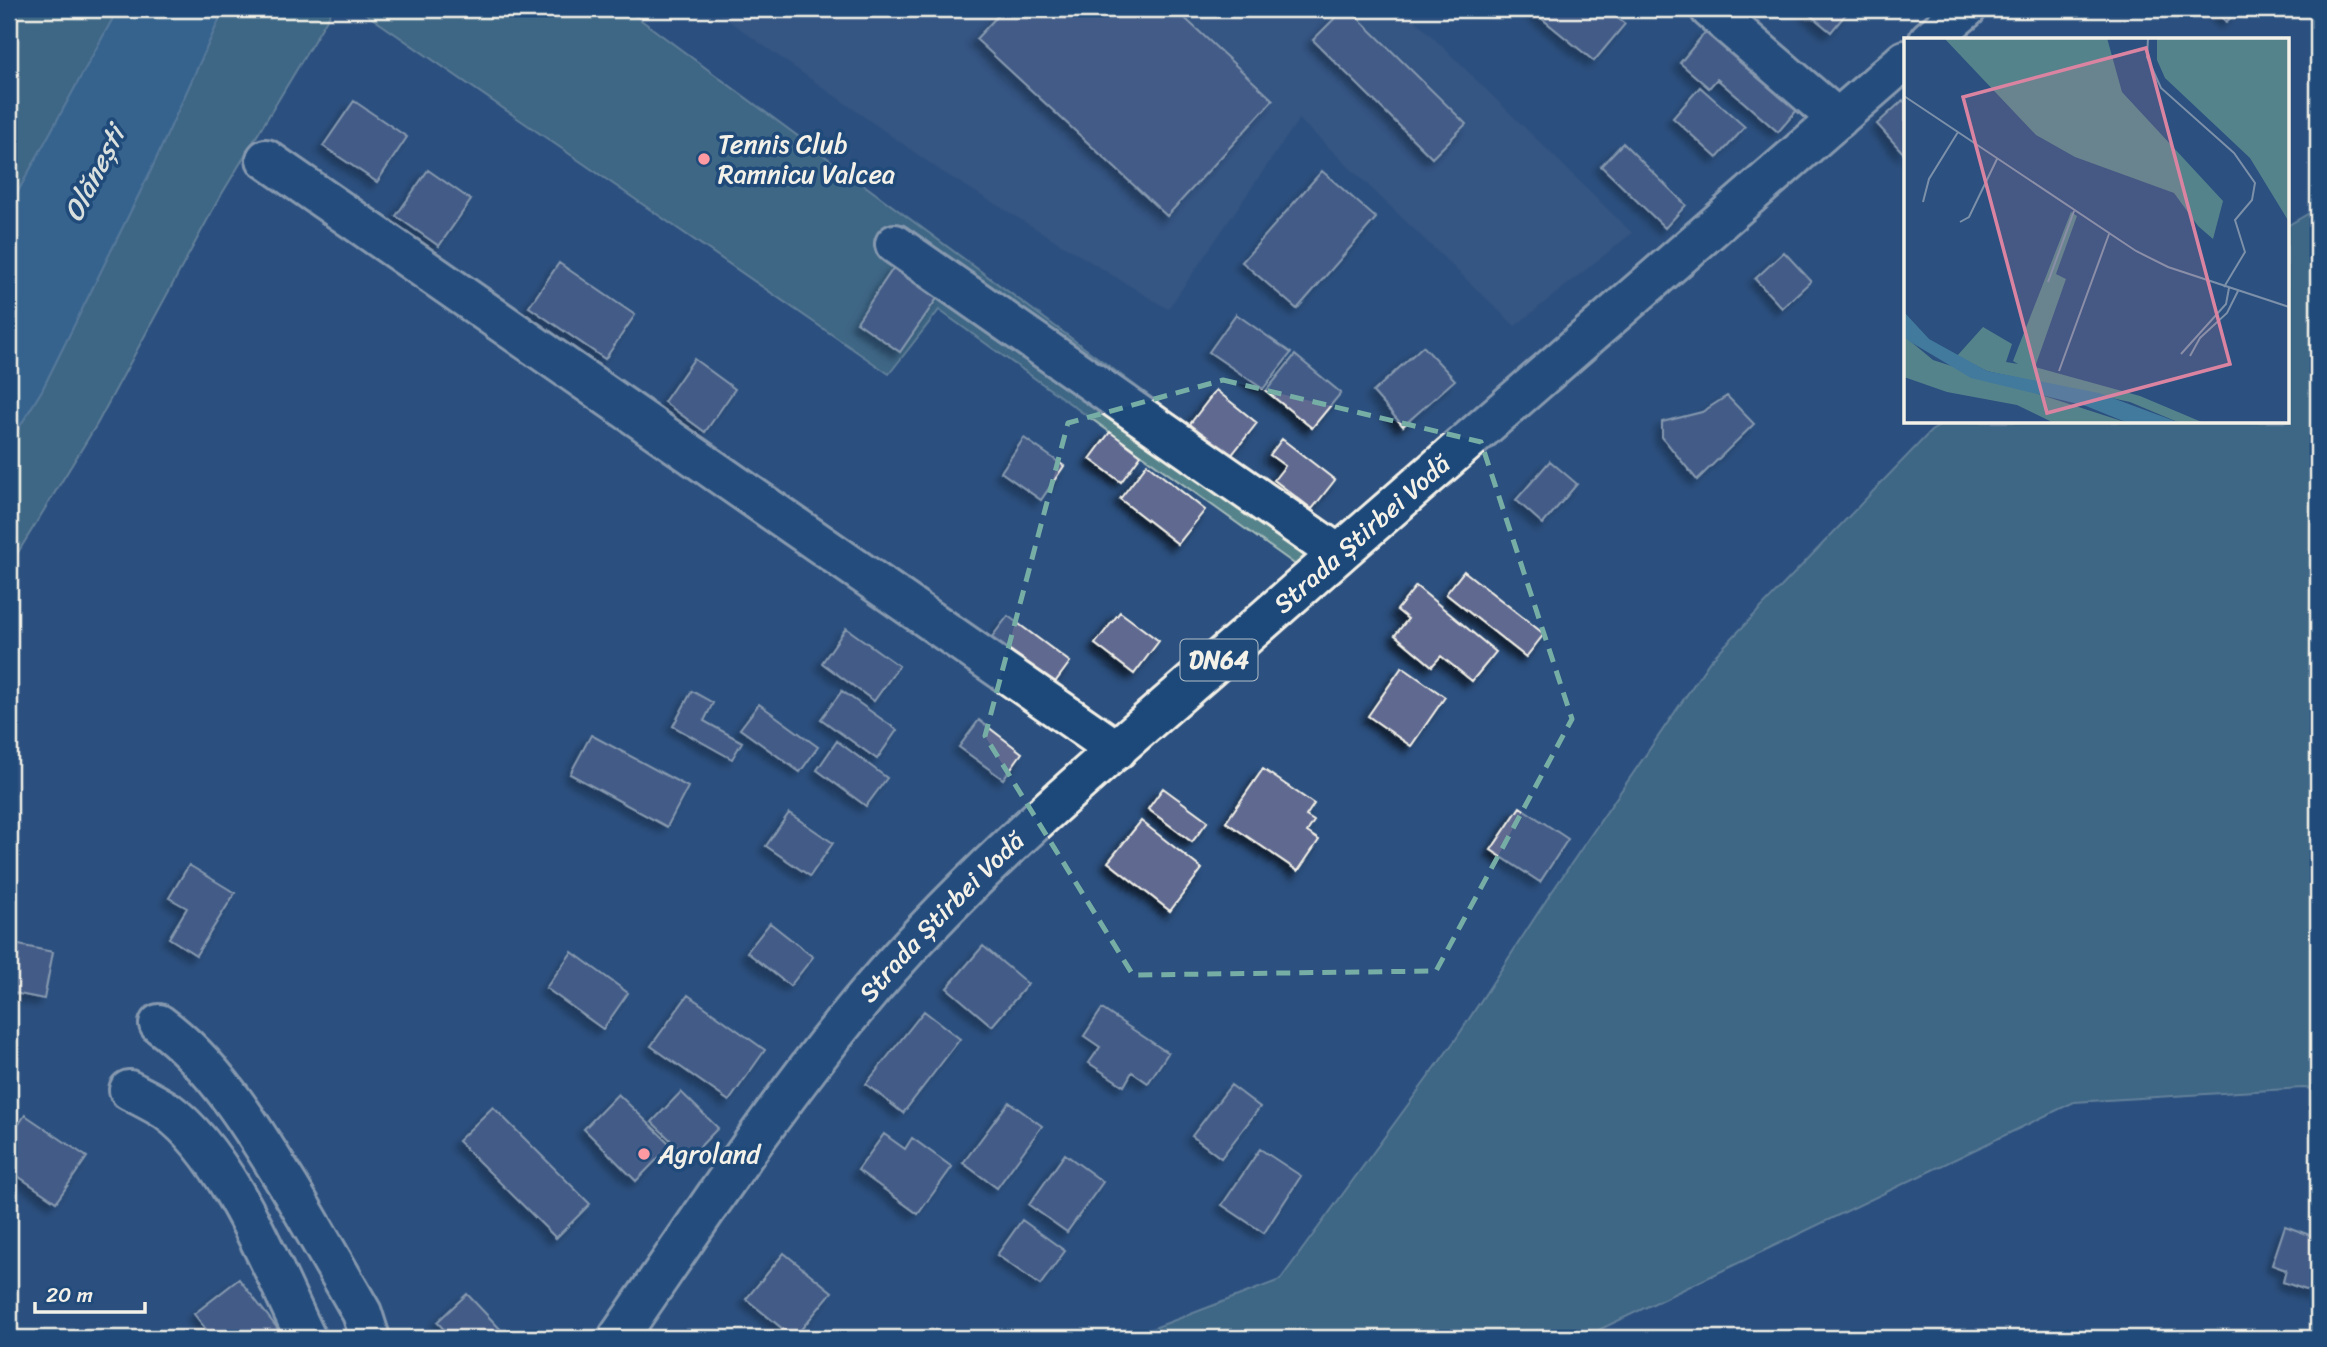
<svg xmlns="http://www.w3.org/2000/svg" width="2327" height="1347" font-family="Sriracha,sans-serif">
	<defs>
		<filter id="shadow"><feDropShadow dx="-6" dy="6" stdDeviation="3.5" flood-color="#0009"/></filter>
	</defs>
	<rect width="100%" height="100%" fill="#2c507f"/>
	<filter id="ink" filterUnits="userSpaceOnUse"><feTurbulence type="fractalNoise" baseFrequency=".0143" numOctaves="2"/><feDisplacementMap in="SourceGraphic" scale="14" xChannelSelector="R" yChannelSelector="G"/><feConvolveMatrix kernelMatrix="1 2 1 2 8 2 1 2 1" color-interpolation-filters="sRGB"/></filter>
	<g filter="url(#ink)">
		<!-- built -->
		<path fill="#405b86" d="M712 9H1404L1632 233 1515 326 1299 119 1168 309 941 171Z"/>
		<!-- green -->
		<path fill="#55838c" stroke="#a4baba" stroke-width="2" d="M9 9H118L9 208Z
			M224 9H333L217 202 97 424 9 567V444L42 390 151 170Z
			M359 9H626L1336 534 1300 568 939 310 889 374Z
			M2318 208V1089L2303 1088 2074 1102 1582 1338H1128L1280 1280 1456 1039 1547 899 1710 661 1931 431 1946 422H2287V226Z"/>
		<!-- water -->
		<path fill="#427a9e" stroke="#89aabc" stroke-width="2" d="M118 9H224L151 170 42 390 9 444V208Z"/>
		<!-- building -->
		<path fill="#606a91" stroke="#f4f1e8" stroke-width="2" filter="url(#shadow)" d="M1004 9H1175L1273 100 1167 216 976 39Z
			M1344 9H1349L1466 124 1432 158 1313 40Z
			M1530 9H1606L1625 24 1594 61Z
			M1803 9H1850L1831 32Z
			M2215 9H2240L2226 22Z
			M1707 30 1798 109 1778 132 1717 79 1709 88 1680 63Z
			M1700 87 1745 127 1717 158 1673 118Z
			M1903 100 1905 103V155L1877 124Z
			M354 101 407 137 377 182 323 146Z
			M1623 143 1686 205 1665 228 1601 166Z
			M428 170 471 200 439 246 396 216Z
			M1322 171 1376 218 1297 309 1242 262Z
			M1784 252 1811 281 1782 308 1755 279Z
			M559 263 635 315 605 359 529 307Z
			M896 264 940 294 900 352 857 322Z
			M1236 314 1291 353 1263 389 1209 352Z
			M1423 346 1455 380 1403 426 1373 392Z
			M1295 355 1341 393 1312 428 1266 391Z
			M694 359 735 389 705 432 664 402Z
			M1216 390 1257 423 1230 457 1190 424Z
			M1727 396 1754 424 1697 480 1662 437V422L1702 412Z
			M1110 432 1141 455 1121 482 1090 459Z
			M1024 438 1064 466 1041 500 1001 472Z
			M1282 439 1335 480 1312 509 1274 480 1285 466 1270 455Z
			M1550 461 1577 484 1543 524 1516 500Z
			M1147 464 1205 510 1178 544 1120 499Z
			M1464 571 1544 634 1526 657 1446 594Z
			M1416 586 1496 652 1472 681 1441 656 1432 666 1395 635 1408 619 1397 610Z
			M1120 612 1159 641 1134 674 1095 644Z
			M1008 616 1070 662 1050 689 988 642Z
			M846 628 899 666 874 701 822 663Z
			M1402 667 1445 697 1411 746 1368 716Z
			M692 691 713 703 704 721 742 742 732 759 673 726Z
			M842 691 897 730 877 759 821 719Z
			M759 704 818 747 800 772 740 729Z
			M979 720 1022 753 1003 779 959 747Z
			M591 735 688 787 667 827 570 774Z
			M837 741 887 778 866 806 817 770Z
			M1263 769 1314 804 1306 816 1314 821 1307 832 1319 840 1298 871 1226 822Z
			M1163 788 1208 821 1192 842 1148 809Z
			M1520 807 1568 839 1540 882 1491 850Z
			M789 813 833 843 810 876 766 846Z
			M1141 821 1202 869 1170 911 1108 862Z
			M189 865 235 893 196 955 169 938 187 908 169 898Z
			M770 923 813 957 790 986 747 952Z
			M9 943 53 952 44 999 9 992Z
			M983 946 1028 984 992 1026 947 988Z
			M572 952 628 993 603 1029 546 988Z
			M688 995 765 1050 729 1101 651 1046Z
			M1102 1009 1168 1053 1148 1083 1132 1072 1124 1086 1089 1063 1100 1047 1084 1036Z
			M924 1011 960 1039 903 1113 866 1084Z
			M1231 1085 1260 1107 1221 1158 1192 1136Z
			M681 1092 718 1128 689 1158 652 1122Z
			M618 1094 671 1145 636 1181 584 1129Z
			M1009 1102 1042 1126 997 1188 963 1163Z
			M493 1107 590 1204 556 1238 458 1141Z
			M25 1115 87 1157 56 1202 9 1170V1139Z
			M884 1134 905 1149 912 1138 952 1167 918 1214 858 1170Z
			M1260 1149 1301 1176 1264 1233 1222 1205Z
			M1065 1154 1103 1182 1067 1232 1029 1205Z
			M1022 1220 1065 1251 1040 1285 997 1255Z
			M2285 1226 2318 1238V1294L2283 1282 2286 1270 2272 1265Z
			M784 1253 832 1292 794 1338 746 1299Z
			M239 1279 285 1338H213L194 1314Z
			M467 1294 504 1333 498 1338H452L437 1322Z"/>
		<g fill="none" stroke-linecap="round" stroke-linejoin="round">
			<defs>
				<path id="minor" d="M1710 9 1838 119
					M266 159 1117 750
					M895 244 1338 554
					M159 1024C215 1065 253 1128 289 1187 314 1229 338 1271 362 1313L370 1338
					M129 1090C142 1097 155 1103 167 1111 229 1156 272 1269 306 1338"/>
				<g id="primary">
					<path d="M1929 40 1966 9"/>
					<path id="s1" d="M618 1338C696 1225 771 1110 859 1004 974 865 1122 746 1257 626 1472 436 1688 247 1905 60"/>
				</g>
			</defs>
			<!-- minor casing -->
			<use href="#minor" stroke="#f4f1e8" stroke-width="44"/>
			<!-- primary casing -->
			<use href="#primary" stroke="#f4f1e8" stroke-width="44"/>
			<!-- minor -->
			<use href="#minor" stroke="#1f4a7a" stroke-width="38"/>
			<!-- primary -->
			<use href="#primary" stroke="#1f4a7a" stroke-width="38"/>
		</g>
	</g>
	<!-- marked area -->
	<path d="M0 0H2327V1347H0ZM1223 380 1481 442 1572 719 1436 971 1133 975 985 736 1068 423Z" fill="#2c507f" fill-opacity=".55" fill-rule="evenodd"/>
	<path fill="none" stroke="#76ada5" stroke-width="5" stroke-dasharray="14 9" stroke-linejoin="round" d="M1223 380 1481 442 1572 719 1436 971 1133 975 985 736 1068 423Z"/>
	<!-- markers -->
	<g fill="#ff9aa2" stroke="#1f4a7a" stroke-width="2.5">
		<circle cx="704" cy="159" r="7"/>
		<circle cx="644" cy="1154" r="7"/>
	</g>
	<g text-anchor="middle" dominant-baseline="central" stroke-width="7" stroke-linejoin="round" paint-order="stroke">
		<!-- shield labels -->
		<rect fill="#1f4a7a" stroke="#b4bfc7" stroke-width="2" x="1180.5" y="639.5" width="77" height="41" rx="5"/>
		<g font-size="24" font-weight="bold" fill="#f4f1e8">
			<text x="1219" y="660">DN64</text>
		</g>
		<!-- poi labels -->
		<g font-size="26" fill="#f4f1e8" stroke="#1f4a7a" text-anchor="start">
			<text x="718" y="144">Tennis Club<tspan x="718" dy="30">Ramnicu Valcea</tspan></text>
			<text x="658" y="1154">Agroland</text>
		</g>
		<!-- street labels -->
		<g font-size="26" fill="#f4f1e8" stroke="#1f4a7a">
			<text stroke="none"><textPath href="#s1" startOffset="1101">Strada Știrbei Vodă</textPath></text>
			<text stroke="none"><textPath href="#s1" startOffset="532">Strada Știrbei Vodă</textPath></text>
		</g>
		<!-- water labels -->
		<g font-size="28" font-style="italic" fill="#d9dfdd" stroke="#1f4a7a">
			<text transform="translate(94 174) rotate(-63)">Olănești</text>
		</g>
	</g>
	<!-- overview -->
	<g transform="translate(1904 38)">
		<rect width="385" height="385" fill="#2c507f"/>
		<path d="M40 0H203L218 54 319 163 309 201 294 188 270 155 171 119 132 97ZM253 0H385V184L346 120 261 40 253 22ZM167 174 173 178 152 236 162 241 131 329 236 358 300 385H276L226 364 83 333 53 318 79 289 108 306 102 324 114 326 109 323ZM0 298 29 322 224 385H150L113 367 43 354 0 339Z" fill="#55838c"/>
		<path d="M0 274 25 301 83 333 195 355 276 385H224L182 368 67 340 5 303 0 298Z" fill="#427a9e"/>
		<path fill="none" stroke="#7c90a9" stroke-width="2" d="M244 0 243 19 257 50 330 115 351 145 348 162 331 182 341 214 320 249M0 58 232 213 264 229 385 269M19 164 25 141 54 94M56 184 65 179 93 121M144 244 170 173M277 316 322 266 325 250M286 318 296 300 323 275 334 253M155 333 205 196"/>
		<path fill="#db84a2" fill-opacity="0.15" stroke="#db84a2" stroke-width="3.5" d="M242 10 326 326 143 375 59 59Z"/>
		<rect width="385" height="385" fill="none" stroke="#f4f1e8" stroke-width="3.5"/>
	</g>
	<!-- margin -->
	<rect width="2327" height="1347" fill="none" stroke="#1f4a7a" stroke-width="35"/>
	<rect x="18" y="18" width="2292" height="1312" fill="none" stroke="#f4f1e8" stroke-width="2.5" filter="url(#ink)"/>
	<!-- scale -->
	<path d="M35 1302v10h110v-10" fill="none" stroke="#f4f1e8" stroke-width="3.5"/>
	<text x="46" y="1302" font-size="21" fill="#f4f1e8" stroke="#1f4a7a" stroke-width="5" paint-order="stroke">20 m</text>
</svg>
